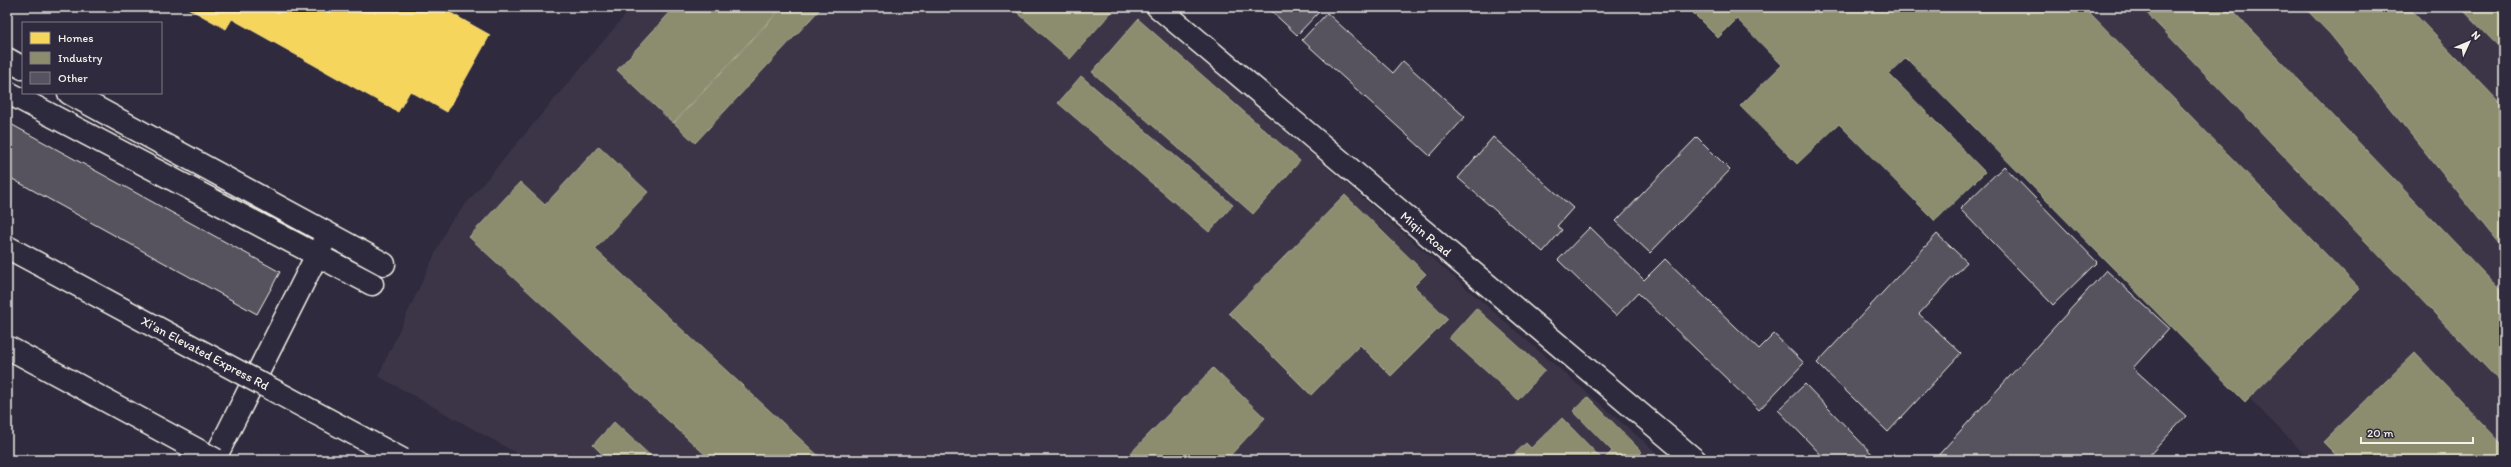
<svg xmlns="http://www.w3.org/2000/svg" width="2511" height="467" font-family="Itim,sans-serif">
	<rect width="100%" height="100%" fill="#2f2a3d"/>
	<filter id="ink" filterUnits="userSpaceOnUse"><feTurbulence type="fractalNoise" baseFrequency=".025" numOctaves="2"/><feDisplacementMap in="SourceGraphic" scale="8" xChannelSelector="R" yChannelSelector="G"/><feConvolveMatrix kernelMatrix="1 2 1 2 8 2 1 2 1" color-interpolation-filters="sRGB"/></filter>
	<g filter="url(#ink)">
		<!-- built -->
		<path fill="#3b3647" d="M632 7H1142L1665 460H529L378 376 449 224Z
			M1863 7H2504V460H2310Z"/>
		<!-- homes -->
		<path fill="#f6d55c" stroke="#f5dd86" d="M186 7H440L490 35 447 112 410 91 398 112 232 19 226 29Z"/>
		<!-- industry -->
		<path fill="#8c8c6e" stroke="#abaa93" d="M675 7H782L673 123 617 70Z
			M783 7H822L695 143 674 123Z
			M1011 7H1116L1070 59Z
			M1687 7H2084L2360 289 2245 402 1906 58 1889 74 1985 172 1935 221 1839 124 1797 164 1740 106 1782 65 1737 19 1718 38Z
			M2141 7H2229L2504 294V386Z
			M2304 7H2408L2504 107V250L2330 34Z
			M2460 7H2504V52Z
			M1138 19 1300 161 1253 214 1092 72Z
			M1081 76 1233 205 1209 232 1058 103Z
			M599 146 648 192 595 249 823 460H711L469 237 520 182 545 205Z
			M1345 195 1426 274 1414 286 1448 319 1391 376 1360 345 1311 395 1229 313Z
			M1476 308 1545 370 1518 400 1449 338Z
			M2415 353 2504 446V460H2341L2323 442Z
			M1213 368 1265 418 1226 460H1124Z
			M1588 397 1642 452 1634 460H1508L1526 443 1531 448 1562 418 1603 460 1612 451 1573 411Z
			M614 422 655 460H608L593 445Z"/>
		<!-- building -->
		<path fill="#56525f" stroke="#f4f1e8" d="M1271 7H1314L1319 12 1297 35 1269 9Z
			M1327 13 1393 73 1403 61 1465 117 1430 156 1302 40Z
			M7 122 280 272 257 314 7 176Z
			M1493 137 1573 208 1557 226 1562 230 1543 252 1458 178Z
			M1697 137 1730 170 1650 253 1616 221Z
			M2004 166 2097 262 2053 305 1960 209Z
			M1590 227 1644 280 1665 259 1759 349 1774 334 1804 363 1759 410 1638 293 1616 316 1558 260Z
			M1937 234 1967 262 1919 314 1961 353 1888 432 1817 363Z
			M2106 270 2169 328 2133 368 2186 416 2145 460H1934Z
			M1805 384 1876 458 1873 460H1826L1778 410Z"/>
		<g fill="none" stroke-linecap="round" stroke-linejoin="round">
			<defs>
				<path id="street" d="M7 59 23 68
					M7 92 372 284
					M69 93 384 264
					M214 460 323 243"/>
				<path id="secondary" d="M1158 7 1695 460"/>
			</defs>
			<!-- street casing -->
			<use href="#street" stroke="#f4f1e8" stroke-width="25"/>
			<!-- secondary casing -->
			<use href="#secondary" stroke="#f4f1e8" stroke-width="25"/>
			<!-- street -->
			<use href="#street" stroke="#2f2a3d" stroke-width="22"/>
			<!-- secondary -->
			<use href="#secondary" stroke="#2f2a3d" stroke-width="22"/>
			<defs>
				<path id="highway-bridge" d="M7 247 403 460
					M7 347 216 460"/>
			</defs>
			<!-- highway-bridge casing -->
			<use href="#highway-bridge" stroke="#f4f1e8" stroke-width="25" stroke-linecap="butt"/>
			<!-- highway-bridge -->
			<use href="#highway-bridge" stroke="#2f2a3d" stroke-width="22"/>
		</g>
	</g>
	<g text-anchor="middle" dominant-baseline="central" stroke-width="4" stroke-linejoin="round" paint-order="stroke">
		<!-- street labels -->
		<g font-size="13" fill="#f4f1e8" stroke="#2f2a3d">
			<text transform="translate(1426 234) rotate(40)">Miqin Road</text>
			<text transform="translate(205 353) rotate(28)">Xi'an Elevated Express Rd</text>
		</g>
	</g>
	<!-- margin -->
	<rect width="2511" height="467" fill="none" stroke="#2f2a3d" stroke-width="24"/>
	<rect x="12" y="12" width="2487" height="443" fill="none" stroke="#f4f1e8" stroke-width="1.5" filter="url(#ink)"/>
	<!-- legend -->
	<rect x="22" y="22" width="140" height="72" fill="#2f2a3d" stroke="#7e7a81"/>
	<rect x="30" y="32" width="20" height="12" fill="#f6d55c" stroke="#7e7a81"/>
	<text x="58" y="42" font-size="12" fill="#f4f1e8">Homes</text>
	<rect x="30" y="52" width="20" height="12" fill="#8c8c6e" stroke="#7e7a81"/>
	<text x="58" y="62" font-size="12" fill="#f4f1e8">Industry</text>
	<rect x="30" y="72" width="20" height="12" fill="#56525f" stroke="#7e7a81"/>
	<text x="58" y="82" font-size="12" fill="#f4f1e8">Other</text>
	<!-- north arrow -->
	<g transform="translate(2469 42) rotate(46)" stroke="#2f2a3d" stroke-width="3" paint-order="stroke">
	<path d="M0-3L7 15L0 10L-7 15Z" fill="#f4f1e8"/>
	<text y="-6" font-size="11" font-weight="bold" text-anchor="middle" fill="#f4f1e8">N</text>
	</g>
	<!-- scale -->
	<path d="M2361 437v6h112v-6" fill="none" stroke="#f4f1e8" stroke-width="2"/>
	<text x="2367" y="437" font-size="12" fill="#f4f1e8" stroke="#2f2a3d" stroke-width="3" paint-order="stroke">20 m</text>
</svg>
